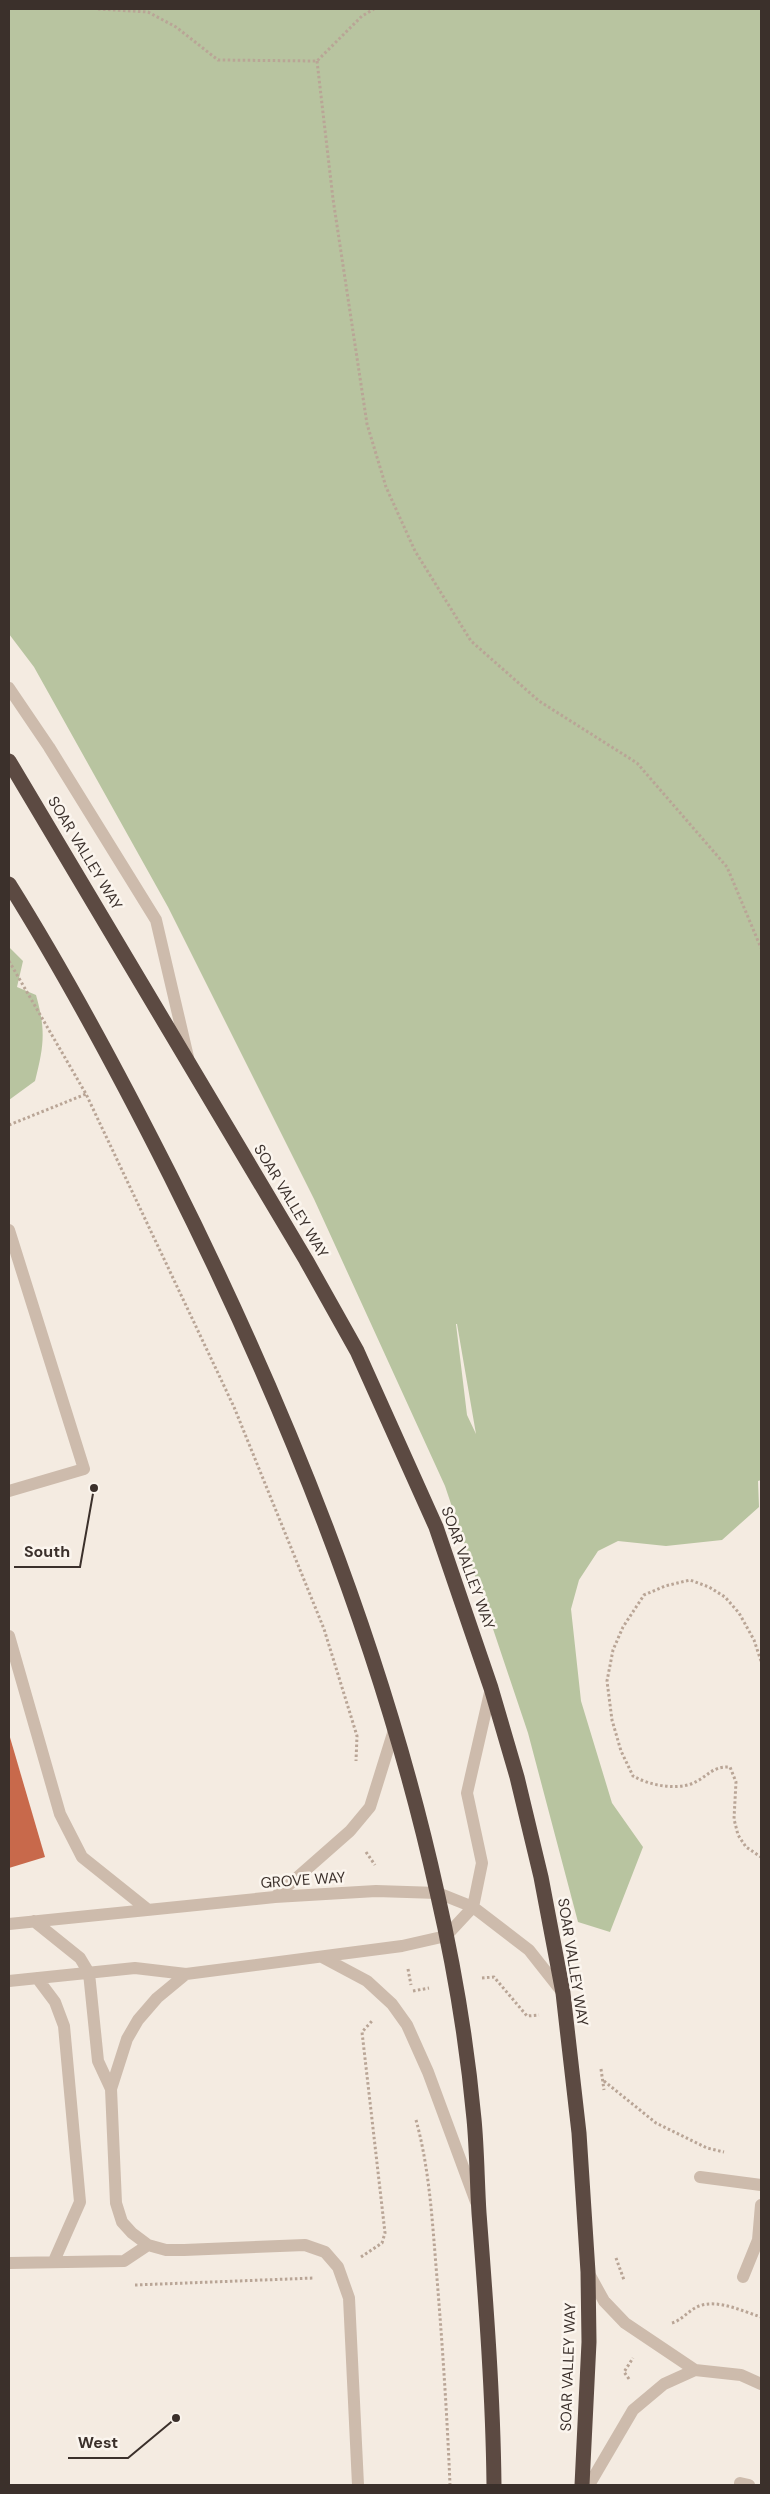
<svg xmlns="http://www.w3.org/2000/svg" width="770" height="2494" font-family="'DM Sans',sans-serif">
	<rect width="100%" height="100%" fill="#f4ebe1"/>
	<!-- green -->
	<path fill="#b8c4a0" fill-rule="evenodd" d="M9 9H761V1480L758 1481 759 1507 722 1540 666 1546 618 1541 598 1551 579 1580 571 1609 581 1701 612 1803 643 1847 610 1932 578 1922 528 1733 445 1486 314 1199 168 907 34 667 9 634ZM456 1324H457L476 1434 467 1415Z
		M9 947 23 961 17 987 36 995C46 1030 44 1046 35 1081L9 1100Z"/>
	<!-- building -->
	<path fill="#c8694b" d="M9 1734 45 1857 9 1868Z"/>
	<g fill="none" stroke-linecap="round" stroke-linejoin="round">
		<!-- path -->
		<path stroke="#b9a596" stroke-width="3" stroke-dasharray="2.5 2.5" stroke-linecap="butt" d="M98 9 148 12 176 27 218 60 317 61 362 16 374 9
			M317 61 333 199 367 424 386 487 415 551 471 641 539 701 637 763 727 867 761 948
			M9 961 86 1094 234 1407 324 1629 357 1736 356 1761
			M9 1125 86 1094
			M761 1661 754 1640 739 1613 725 1597 709 1587 690 1580 665 1586 644 1595 623 1627 613 1650 607 1681 612 1720 621 1751 633 1776C649 1785 674 1790 691 1784 707 1778 711 1766 730 1767L736 1782 734 1819 738 1835 746 1847 761 1857
			M366 1852 375 1865
			M408 1969 411 1985
			M482 1978 494 1977 527 2016 539 2015
			M413 1991 429 1988
			M601 2069 604 2090
			M604 2081 656 2123 707 2148 724 2152
			M416 2120C429 2167 432 2217 436 2266 442 2339 447 2412 450 2485
			M361 2257 382 2243 385 2233 362 2032 372 2021
			M616 2258 624 2280
			M135 2285 314 2278
			M672 2323C682 2320 689 2310 699 2306 718 2299 742 2311 761 2317
			M629 2379 624 2372 633 2358"/>
		<!-- minor -->
		<path stroke="#cdbbac" stroke-width="12" d="M9 688 49 747 156 920 188 1057
			M9 1230 84 1469 9 1491
			M9 1636 60 1814 82 1857 147 1909
			M275 1897 350 1831 370 1807 394 1730
			M34 1921 80 1958 89 1973 98 2061 111 2089
			M9 1924 275 1897 376 1891 438 1893 473 1907 529 1950 563 1993
			M322 1957 367 1981 392 2004 407 2025 428 2072 476 2202
			M37 1978 55 2002 64 2026 80 2202 54 2261
			M9 1981 135 1968 186 1974 402 1946 446 1936 473 1907 482 1863 467 1793 491 1688
			M700 2177 761 2185
			M148 2245 132 2233 122 2222 116 2203 111 2089 127 2039 138 2020 157 1998 186 1974
			M9 2263 124 2261 148 2245 166 2250H184L305 2245 325 2252 338 2267 349 2298 358 2485
			M588 2272 604 2301 625 2323 695 2370
			M743 2277 758 2240 761 2205
			M589 2485 633 2410 664 2384 695 2370 741 2375 761 2384
			M740 2485V2483L749 2485"/>
		<!-- highway -->
		<path stroke="#5c4a42" stroke-width="15" d="M9 761 306 1260 357 1351 436 1527 491 1688 517 1777 541 1877 563 1993 579 2133 588 2272 589 2342 582 2485
			M9 884C68 978 120 1076 170 1175 284 1402 382 1643 437 1892 454 1966 467 2043 474 2119 477 2150 477 2182 479 2213 486 2304 493 2394 494 2485"/>
	</g>
	<g text-anchor="middle" dominant-baseline="central" stroke-width="5" stroke-linejoin="round" paint-order="stroke">
		<!-- street labels -->
		<g font-size="15" fill="#3b302b" stroke="#fbf5ee">
			<text transform="translate(85 853) rotate(59)">SOAR VALLEY WAY</text>
			<text transform="translate(291 1201) rotate(59)">SOAR VALLEY WAY</text>
			<text transform="translate(468 1568) rotate(70)">SOAR VALLEY WAY</text>
			<text transform="translate(303 1880) rotate(-4)">GROVE WAY</text>
			<text transform="translate(573 1962) rotate(81)">SOAR VALLEY WAY</text>
			<text transform="translate(568 2367) rotate(-88)">SOAR VALLEY WAY</text>
		</g>
	</g>
	<!-- callouts -->
	<path fill="none" stroke="#3b302b" stroke-width="2" d="M94 1488L80 1567H14M176 2418L128 2458H68"/>
	<g fill="#3b302b" stroke="#fbf5ee" stroke-width="2">
		<circle cx="94" cy="1488" r="5"/>
		<circle cx="176" cy="2418" r="5"/>
	</g>
	<g font-size="16" text-anchor="middle" font-weight="bold" fill="#3b302b" stroke="#fbf5ee" stroke-width="5" stroke-linejoin="round" paint-order="stroke">
		<text x="47" y="1557">South</text>
		<text x="98" y="2448">West</text>
	</g>
	<!-- border -->
	<rect width="770" height="2494" fill="none" stroke="#3b302b" stroke-width="20"/>
</svg>
